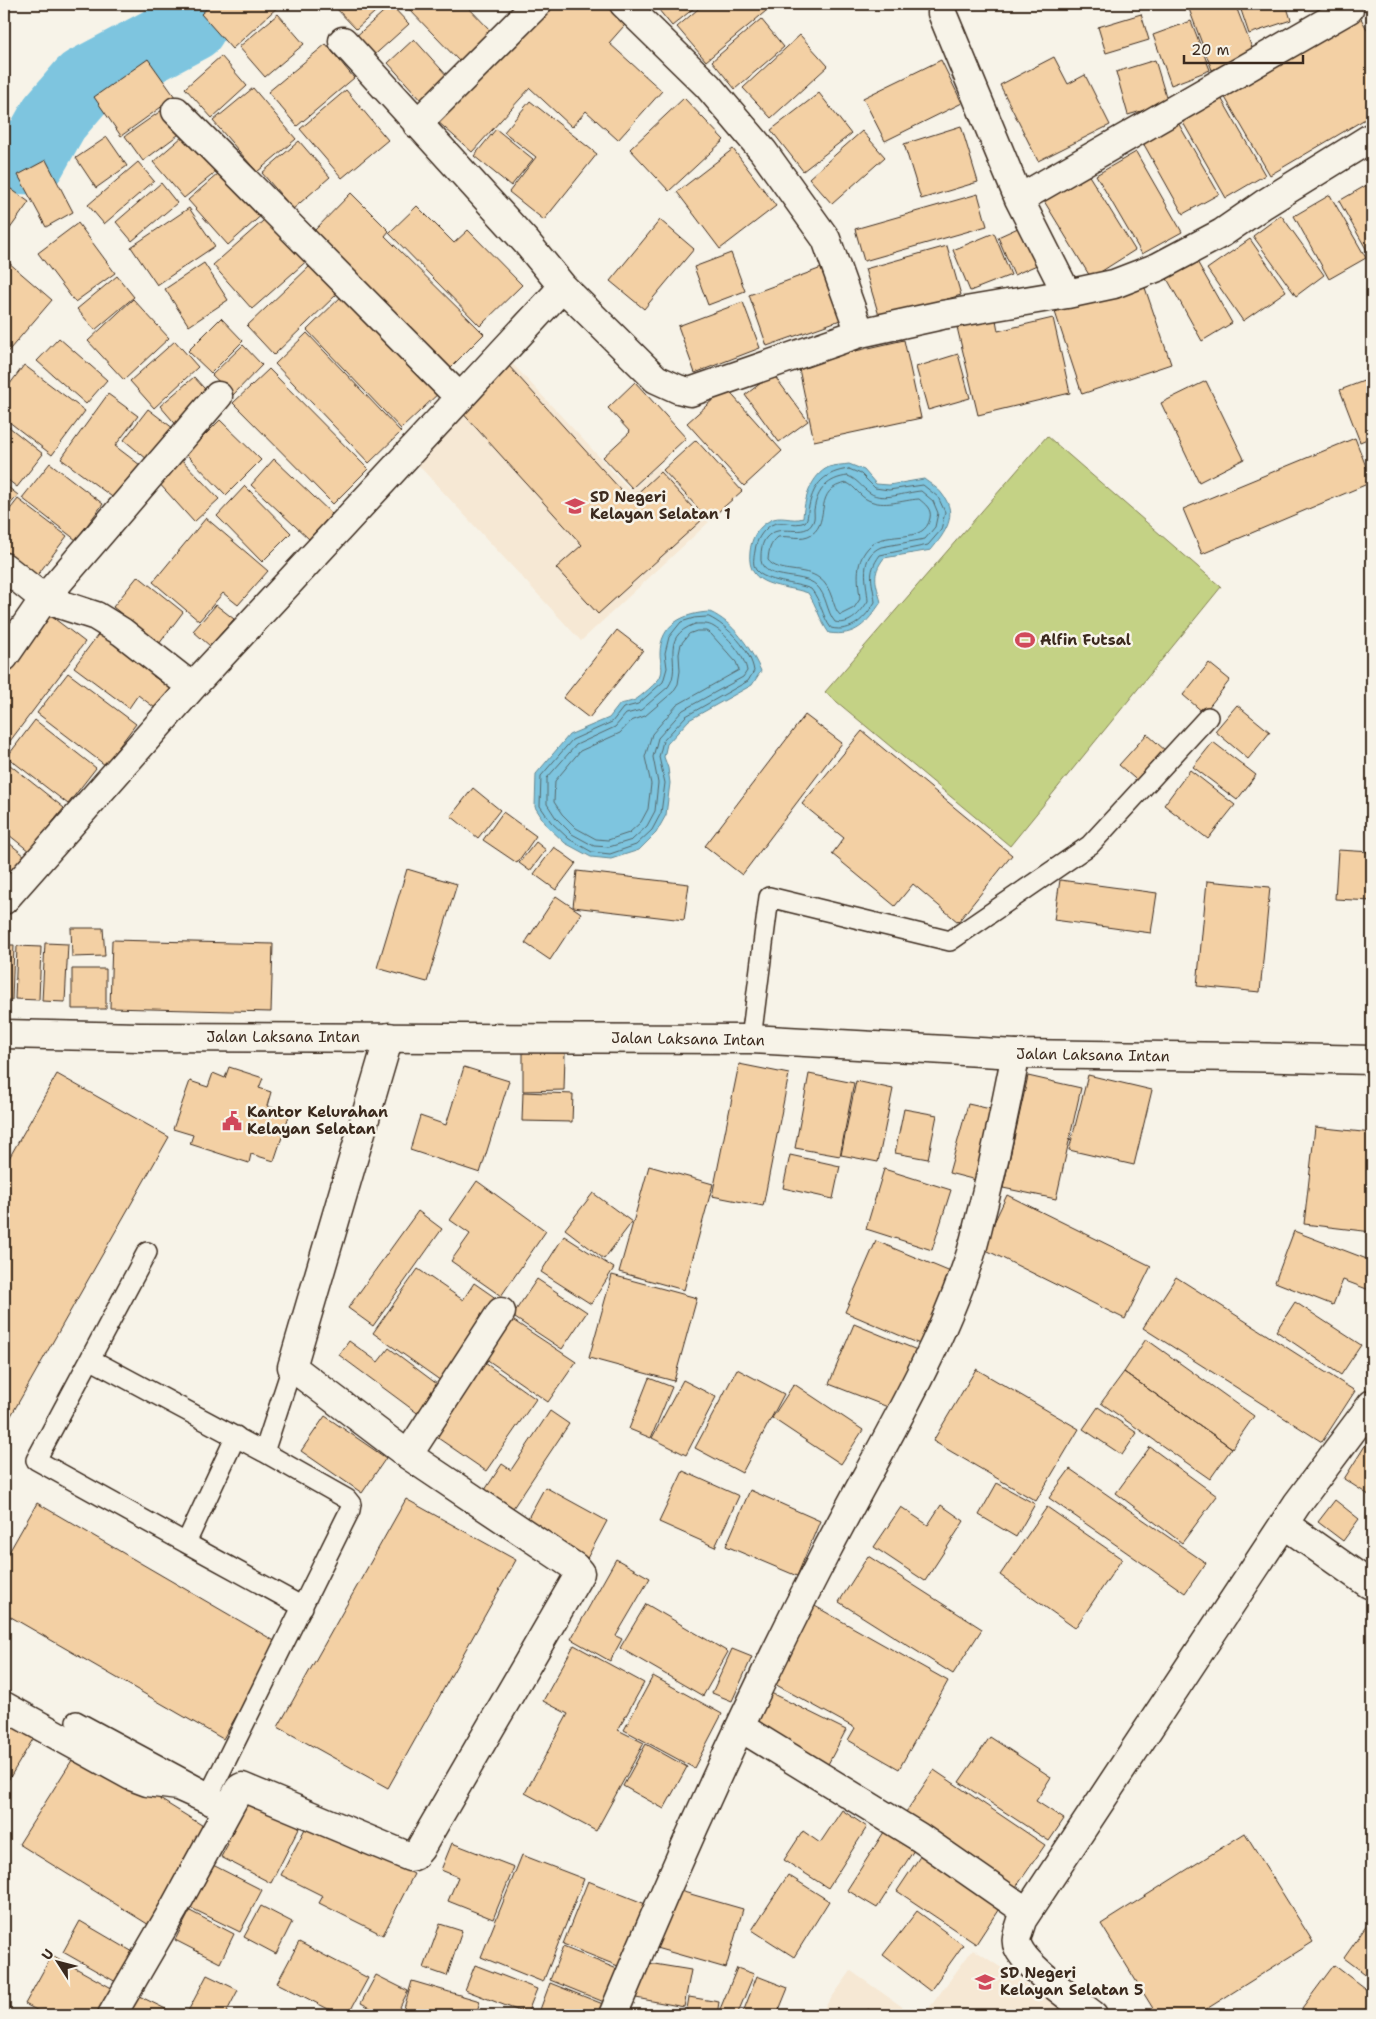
<svg xmlns="http://www.w3.org/2000/svg" width="1376" height="2019" font-family="'Shantell Sans',sans-serif">
	<rect width="100%" height="100%" fill="#f7f3e8"/>
	<filter id="ink" filterUnits="userSpaceOnUse"><feTurbulence type="fractalNoise" baseFrequency=".02" numOctaves="2"/><feDisplacementMap in="SourceGraphic" scale="10" xChannelSelector="R" yChannelSelector="G"/><feConvolveMatrix kernelMatrix="1 2 1 2 8 2 1 2 1" color-interpolation-filters="sRGB"/></filter>
	<g filter="url(#ink)">
		<!-- built -->
		<path fill="#f6e8d4" d="M509 360 631 491 657 466 709 522 581 641 408 454Z
			M973 1949 1072 2015H924Z
			M851 1971 914 2015H819Z"/>
		<!-- green -->
		<path fill="#c4d285" stroke="#807e52" d="M1047 436 1221 587 1010 846 825 692Z"/>
		<!-- water -->
		<path fill="#7ec5df" stroke="#638792" d="M849 464 864 470 876 484 889 485 924 479C930 484 938 488 942 494 959 515 945 533 931 550L884 558C871 575 876 583 881 602 867 623 856 637 829 633 819 619 817 606 808 593 783 584 746 589 750 552 751 539 757 528 769 521 780 514 792 522 803 518 804 500 811 475 829 467 835 465 843 465 849 464Z
			M710 612C734 623 750 647 761 671L752 685 689 720 667 744 664 757 668 768 670 783 666 815 656 833 639 850 611 859 591 857 565 843 547 826 535 807 536 774 569 735 609 718 620 704C624 703 631 702 635 700 639 698 659 681 660 677 664 669 660 662 660 654 660 624 684 613 710 612Z"/>
		<g fill="none" stroke-linecap="round" stroke-linejoin="round">
			<!-- shore -->
			<path stroke="#56686b" stroke-width="1" d="M849 469 861 474 875 488 889 490 923 485 938 497 945 512 941 530 928 545 880 555C866 574 873 582 875 602 865 618 852 633 831 628 822 616 821 601 811 589 797 583 765 582 756 570 752 564 754 557 755 551 756 540 762 531 771 525 782 519 794 527 805 522 809 517 807 512 809 506 814 483 825 472 849 469Z
				M848 476C858 480 861 487 870 493 883 502 906 492 921 491L933 501 938 513 935 527 925 539 881 547C858 557 867 582 868 601 861 612 850 626 835 622 826 611 827 595 816 585 803 572 758 582 761 556 761 550 762 543 766 538 780 521 805 540 813 522 815 518 814 514 814 510 817 490 828 478 848 476Z
				M847 483C856 487 859 496 868 500 884 508 902 500 919 499 925 504 932 509 930 518 925 545 887 530 871 545 854 561 858 579 860 599L854 608 840 615C832 608 833 587 819 578 805 567 778 574 768 560 769 549 770 544 778 537 790 535 801 541 812 534 831 521 812 488 847 483Z
				M709 617C728 626 751 650 754 671L748 681 686 716 663 741 659 757 665 783 661 813 652 830 636 845 610 854 592 852 569 839 551 822 540 806 541 776 572 740 612 722 623 708 638 704 663 682 667 668 665 653 669 637 681 622 694 618Z
				M695 624C702 624 708 623 714 627 727 635 745 656 747 671L743 677 683 710 658 738 653 757 658 783 655 811 647 826 632 840 609 847 594 846 572 834 556 818 547 804V778L576 745 615 727 626 714 641 710 668 687C684 665 656 638 695 624Z
				M697 631H706L711 634 736 662 739 670 677 705 652 734 645 757 651 784 648 809 641 822 629 833 608 840 596 839 576 828 562 814 554 802 555 781 580 751 620 733 631 721 645 716 673 692 678 684 680 671 679 654 681 644 689 634Z"/>
			<!-- river -->
			<path stroke="#7ec5df" stroke-width="71" d="M4 155 10 158 31 159 54 118 84 83 191 26 204 4"/>
		</g>
		<!-- building -->
		<path fill="#f3d0a4" stroke="#3b2a1e" d="M212 4H281L232 49 201 14Z
			M336 4H384L356 29 334 6Z
			M411 4H465L491 31 460 62 407 7Z
			M543 4H615L631 18 609 43 662 91 618 140 586 111 572 127 530 88 472 152 437 121Z
			M654 4H699L672 26Z
			M704 4H770L772 6 706 61 677 27Z
			M1203 4H1235L1254 53 1212 70 1189 9Z
			M1239 4H1286L1291 20 1249 34Z
			M391 5 409 24 370 59 353 39Z
			M278 14 304 44 265 77 239 47Z
			M1141 14 1149 40 1106 53 1098 27Z
			M1359 15 1372 38V115L1270 175 1223 94Z
			M761 19 784 47 735 89 712 61Z
			M1191 21 1210 70 1171 85 1153 35Z
			M800 35 828 66 771 118 743 88Z
			M414 39 449 78 423 102 388 63Z
			M326 44 354 78 297 126 268 92Z
			M221 56 247 86 212 118 185 88Z
			M1054 57 1068 84 1085 75 1110 125 1038 161 1000 85Z
			M148 59 175 97 121 136 94 97Z
			M941 60 962 103 885 141 863 98Z
			M1155 60 1168 103 1128 115 1116 72Z
			M253 88 296 139 257 172 213 121Z
			M346 90 388 140 342 178 300 129Z
			M819 93 851 134 803 171 771 130Z
			M1220 96 1265 175 1226 198 1181 119Z
			M684 98 724 140 669 191 630 149Z
			M530 101 597 154 544 220 509 192 536 157 504 132Z
			M165 108 182 132 143 161 125 136Z
			M1177 121 1219 194 1183 214 1142 141Z
			M961 126 978 182 921 199 904 144Z
			M496 129 533 159 511 186 474 156Z
			M190 130 222 167 184 198 153 162Z
			M862 131 885 157 832 204 809 178Z
			M107 137 127 166 96 188 76 158Z
			M299 141 330 177 293 209 262 173Z
			M733 149 776 206 720 249 677 192Z
			M1136 152 1182 232 1142 254 1096 175Z
			M46 160 73 212 46 227 18 175Z
			M138 162 154 181 104 224 88 205Z
			M226 167 265 212 228 245 188 200Z
			M1088 174 1135 250 1091 278 1044 201Z
			M1372 182V253L1369 254 1339 201Z
			M161 183 177 203 132 241 116 222Z
			M4 184 29 202 4 237Z
			M351 193 389 231 385 236 484 334 449 369 312 233Z
			M978 194 987 226 864 261 855 229Z
			M1330 195 1366 258 1329 279 1294 216Z
			M417 206 454 243 468 230 522 285 480 326 389 233Z
			M189 208 215 246 157 285 131 247Z
			M272 213 310 258 252 309 213 265Z
			M1281 215 1324 275 1296 296 1253 236Z
			M660 220 694 249 644 309 610 281Z
			M78 223 115 273 75 302 38 253Z
			M1029 223 1046 261 1014 275 998 237Z
			M994 233 1011 275 970 291 953 250Z
			M1250 239 1286 291 1243 321 1207 269Z
			M947 246 961 295 880 319 865 269Z
			M731 253 745 291 708 305 694 267Z
			M1195 258 1232 323 1202 341 1165 275Z
			M8 262 52 300 4 356V267Z
			M204 263 228 300 189 326 165 289Z
			M310 266 337 294 274 355 247 326Z
			M827 266 846 318 767 346 749 295Z
			M117 276 134 297 95 330 77 309Z
			M1143 282 1171 364 1082 394 1055 312Z
			M347 291 442 390 401 429 307 330Z
			M133 299 169 338 124 380 88 341Z
			M743 302 760 348 695 373 678 326Z
			M995 314 998 331 1053 318 1070 393 978 415 956 323Z
			M221 318 243 341 211 373 188 351Z
			M307 333 401 432 369 463 275 364Z
			M59 338 107 380 86 404 37 361Z
			M904 340 921 418 814 441 798 364Z
			M175 341 198 367 154 408 130 381Z
			M243 345 262 365 233 395 212 375Z
			M958 354 970 398 928 410 916 367Z
			M24 365 85 411 52 455 4 418V392Z
			M508 365 630 500 660 472 703 519 598 614 556 568 582 545 459 409Z
			M269 369 368 469 333 504 233 403Z
			M773 374 808 421 779 442 745 395Z
			M194 377 213 398 179 428 160 406Z
			M1369 379 1372 389V437L1360 442 1340 390Z
			M1206 381 1244 459 1199 482 1161 403Z
			M635 382 686 438 632 488 603 457 630 432 608 408Z
			M726 388 782 451 744 486 687 423Z
			M108 394 138 416 115 446 144 468 119 502 61 459Z
			M148 409 178 432 153 464 124 440Z
			M220 420 261 460 226 495 186 454Z
			M4 423 43 454 17 487 4 477Z
			M1355 438 1372 482 1202 554 1183 509Z
			M696 440 742 491 709 520 663 470Z
			M181 459 219 499 194 522 157 481Z
			M274 459 332 514 309 539 251 485Z
			M50 463 103 504 76 540 22 498Z
			M4 484 18 495 4 512Z
			M245 486 291 533 262 562 217 516Z
			M18 499 67 536 36 577 4 552V517Z
			M206 518 268 571 238 605 223 593 199 621 153 582Z
			M138 576 183 612 159 644 113 607Z
			M216 605 234 619 210 646 193 631Z
			M47 613 85 642 4 749V670Z
			M103 628 158 669 153 676 174 691 159 711 138 695 129 708 74 667Z
			M617 630 643 650 589 718 563 698Z
			M1209 663 1230 680 1204 713 1183 695Z
			M68 673 136 724 105 765 37 713Z
			M1237 705 1270 732 1248 759 1215 731Z
			M805 715 842 743 742 875 705 846Z
			M35 720 96 768 68 804 7 757Z
			M862 731 1012 855 958 922 913 884 895 906 832 854 844 838 802 804Z
			M1147 734 1167 752 1141 784 1119 765Z
			M1213 742 1256 775 1237 800 1193 767Z
			M10 765 64 808 29 851 4 831V774Z
			M1190 770 1235 805 1208 839 1164 805Z
			M473 788 500 810 478 838 451 816Z
			M503 812 536 836 517 863 483 840Z
			M4 839 25 856 4 884Z
			M536 842 546 850 530 871 519 863Z
			M554 847 576 863 556 890 534 874Z
			M1338 850 1372 852V901L1335 899Z
			M407 869 457 884 427 982 377 968Z
			M577 871 689 884 684 920 573 907Z
			M1060 880 1157 893 1151 933 1054 920Z
			M1207 881 1270 887 1260 992 1197 986Z
			M556 896 581 913 550 960 525 943Z
			M71 928H103L105 956 72 957Z
			M112 940 273 944 271 1012 110 1008Z
			M45 943 68 944 65 1002 42 1001Z
			M4 945H14L12 1000H4Z
			M17 946 41 947 39 1000 15 999Z
			M72 969H106V1009H72Z
			M523 1052 565 1053 564 1090 523 1091Z
			M739 1064 789 1074 763 1206 712 1196Z
			M229 1067 263 1078 259 1088 271 1092 267 1106 290 1113 274 1161 251 1154 249 1163 190 1144 193 1135 173 1129 190 1081 208 1087 213 1073 225 1078Z
			M464 1067 509 1081 480 1173 410 1150 420 1116 446 1125Z
			M57 1074 169 1137 4 1428V1167Z
			M809 1074 854 1083 840 1156 795 1148Z
			M1088 1075 1152 1090 1134 1165 1069 1150Z
			M1028 1076 1081 1088 1056 1199 1003 1188Z
			M856 1081 893 1089 878 1162 841 1155Z
			M523 1092 573 1094 572 1122 522 1121Z
			M968 1104 995 1110 976 1180 949 1173Z
			M904 1109 937 1115 928 1159 895 1153Z
			M1315 1127 1372 1133V1232L1304 1224Z
			M790 1155 840 1166 833 1199 783 1188Z
			M649 1166 713 1184 684 1290 619 1272Z
			M884 1169 951 1190 932 1250 866 1229Z
			M477 1181 546 1231 501 1296 451 1261 470 1234 450 1220Z
			M593 1193 632 1222 604 1259 565 1229Z
			M1007 1195 1151 1266 1125 1319 982 1248Z
			M418 1211 442 1229 373 1326 348 1308Z
			M1294 1231 1372 1261V1291L1343 1280 1333 1305 1275 1282Z
			M564 1236 614 1268 591 1304 541 1272Z
			M876 1241 953 1273 922 1345 845 1312Z
			M418 1269 463 1300 474 1283 500 1301 444 1383 373 1333Z
			M612 1275 697 1298 674 1381 589 1358Z
			M1176 1277 1355 1391 1322 1442 1143 1328Z
			M537 1279 587 1312 562 1349 512 1316Z
			M1295 1302 1361 1345 1341 1375 1276 1331Z
			M505 1315 576 1362 548 1402 479 1354Z
			M854 1324 917 1350 893 1409 829 1384Z
			M1146 1339 1254 1416 1232 1448 1124 1372Z
			M349 1341 378 1362 389 1348 445 1390 424 1418 339 1355Z
			M485 1363 536 1399 486 1471 435 1436Z
			M737 1369 784 1394 742 1473 695 1448Z
			M976 1369 1079 1429 1036 1501 933 1441Z
			M1124 1372 1232 1448 1210 1479 1101 1403Z
			M649 1378 672 1387 651 1438 629 1429Z
			M683 1380 716 1397 686 1455 652 1438Z
			M794 1384 863 1430 841 1464 772 1418Z
			M1098 1407 1137 1433 1122 1455 1083 1429Z
			M550 1411 569 1424 513 1508 485 1490 502 1464 511 1470Z
			M325 1416 386 1458 362 1493 301 1451Z
			M1368 1441 1372 1444V1497L1344 1479Z
			M1150 1447 1217 1496 1182 1543 1116 1493Z
			M1070 1469 1206 1563 1185 1593 1049 1498Z
			M683 1471 739 1496 715 1547 659 1522Z
			M997 1483 1035 1504 1016 1537 979 1515Z
			M545 1487 607 1521 584 1564 523 1527Z
			M750 1490 820 1521 797 1576 726 1546Z
			M406 1499 516 1560 388 1788 278 1727Z
			M1335 1500 1359 1519 1343 1541 1318 1522Z
			M37 1503 278 1643 223 1739 4 1613V1561Z
			M941 1505 964 1521 925 1581 874 1547 901 1507 928 1525Z
			M1047 1507 1122 1559 1075 1628 1000 1575Z
			M868 1556 982 1629 953 1674 839 1602Z
			M616 1559 650 1578 616 1636 622 1639 610 1661 571 1639Z
			M646 1604 728 1652 703 1696 620 1648Z
			M813 1605 948 1681 899 1769 848 1740 855 1728 771 1682Z
			M574 1645 644 1683 618 1730 644 1743 596 1831 525 1793 568 1714 543 1701Z
			M732 1649 752 1657 732 1701 712 1693Z
			M653 1676 722 1714 694 1768 624 1730Z
			M769 1692 846 1730 825 1770 748 1726Z
			M4 1714 36 1734 9 1779 4 1775Z
			M990 1737 1051 1777 1036 1801 1064 1819 1049 1841 959 1782Z
			M646 1744 687 1767 664 1809 623 1786Z
			M79 1749 213 1832 154 1928 19 1844Z
			M934 1770 1045 1845 1014 1890 904 1815Z
			M4 1792 9 1794 4 1806Z
			M243 1792 302 1822 271 1883 221 1857 228 1844 219 1839Z
			M842 1810 867 1827 828 1888 784 1860 803 1831 820 1843Z
			M309 1821 414 1874 383 1935 319 1903 323 1896 281 1875Z
			M884 1832 914 1850 877 1908 847 1890Z
			M1245 1833 1313 1942 1197 2015H1157L1101 1924Z
			M452 1843 514 1867 493 1919 448 1901 458 1877 441 1870Z
			M923 1852 1002 1904 976 1944 897 1891Z
			M522 1855 584 1879 543 1982 481 1957Z
			M209 1863 262 1890 240 1932 187 1906Z
			M788 1875 829 1901 794 1957 752 1930Z
			M588 1881 648 1905 623 1968 563 1944Z
			M673 1889 743 1909 726 1968 656 1948Z
			M261 1906 292 1922 276 1954 244 1937Z
			M190 1911 234 1934 220 1963 175 1940Z
			M917 1911 963 1945 930 1991 883 1955Z
			M1372 1918V1979L1344 1958Z
			M80 1921 133 1952 116 1982 63 1952Z
			M440 1924 462 1931 447 1976 424 1968Z
			M299 1942 368 1978 348 2015H340L277 1983Z
			M563 1947 622 1971 609 2004 550 1980Z
			M52 1955 117 1991 104 2015H46L25 2004Z
			M642 1962 691 1970 684 2007 636 1998Z
			M475 1965 537 1989 527 2014 465 1990Z
			M1334 1965 1372 1994V2015H1311L1302 2008Z
			M737 1968 754 1974 737 2015H722L718 2014Z
			M207 1975 238 1990 225 2015H186Z
			M376 1975 408 1991 396 2015H384L361 2003Z
			M757 1976 788 1988 777 2015H742Z
			M412 1981 480 2001 476 2015H402Z
			M550 1983 608 2006 605 2015H538Z
			M135 1994 178 2015H124Z
			M689 1997 719 2002 717 2015H686Z
			M868 2009 877 2015H863Z"/>
		<g fill="none" stroke-linecap="round" stroke-linejoin="round">
			<defs>
				<path id="lane" d="M751 1039 769 897 950 941 1090 845 1208 717
					M147 1252 90 1359 264 1452
					M90 1359 36 1460 186 1543 236 1436
					M186 1543 303 1607
					M76 1721 210 1793 350 1510 351 1504 347 1499 264 1452 292 1367"/>
				<path id="street" d="M624 4 708 86 763 151 826 239 860 333
					M942 13 1019 199 1067 294
					M343 41 527 243 563 287 656 379 678 389 690 392 860 333 942 315 1067 294 1114 284 1158 267 1222 233 1264 204 1372 137
					M176 111 459 397
					M417 124 537 4
					M1019 199 1349 9
					M4 567 44 599 96 616 122 632 192 687
					M4 657 44 599 218 396
					M4 900 192 687 563 287
					M408 1455 501 1312
					M1284 1524 1369 1584H1372
					M4 1706 131 1776 147 1782 178 1786 227 1808
					M740 1727 919 1837 1027 1912
					M112 2015 173 1910 239 1789 242 1787 410 1857 414 1856 420 1849 580 1573 575 1567 408 1455 292 1367 389 1037
					M613 2015C678 1858 748 1703 826 1552 876 1455 934 1363 969 1259 974 1245 977 1229 981 1214 995 1161 1005 1107 1016 1054
					M1093 2015C1074 2000 1027 1968 1018 1947 1014 1939 1020 1928 1022 1920L1297 1504 1372 1404"/>
				<path id="secondary" d="M4 1034 140 1037 751 1039 1016 1054 1241 1057 1372 1060"/>
			</defs>
			<!-- lane casing -->
			<use href="#lane" stroke="#3b2a1e" stroke-width="22"/>
			<!-- street casing -->
			<use href="#street" stroke="#3b2a1e" stroke-width="31"/>
			<!-- secondary casing -->
			<use href="#secondary" stroke="#3b2a1e" stroke-width="31"/>
			<!-- lane -->
			<use href="#lane" stroke="#f7f3e8" stroke-width="19"/>
			<!-- street -->
			<use href="#street" stroke="#f7f3e8" stroke-width="28"/>
			<!-- secondary -->
			<use href="#secondary" stroke="#f7f3e8" stroke-width="28"/>
		</g>
	</g>
	<!-- icons -->
	<defs>
		<symbol id="school-bare" viewBox="-9 -9 18 18"><path d="M0-5L7-2L0 1L-7-2ZM-4 1L0 2.5L4 1V4Q0 6-4 4Z" fill="#d1495b" stroke="#f7f3e8" stroke-width="2.5" paint-order="stroke"/></symbol>
		<symbol id="stadium-bare" viewBox="-9 -9 18 18"><path d="M0-5a6.5 5 0 1 0 0 10a6.5 5 0 1 0 0-10ZM-3.5-1.8h7v3.6h-7Z" fill="#d1495b" stroke="#f7f3e8" stroke-width="2.5" paint-order="stroke"/></symbol>
		<symbol id="civic-bare" viewBox="-9 -9 18 18"><path d="M-.6-6.5H3V-4.5H.6V-3L4-1V1h2V6H-6V1h2V-1L-.6-3ZM-1.2 2.5V6h2.4V2.5Z" fill="#d1495b" stroke="#f7f3e8" stroke-width="2.5" paint-order="stroke"/></symbol>
	</defs>
	<g fill-rule="evenodd">
		<use href="#school-bare" x="561" y="492" width="28" height="28"/>
		<use href="#stadium-bare" x="1011" y="626" width="28" height="28"/>
		<use href="#civic-bare" x="218" y="1107" width="28" height="28"/>
		<use href="#school-bare" x="971" y="1968" width="28" height="28"/>
	</g>
	<g text-anchor="middle" dominant-baseline="central" stroke-width="5" stroke-linejoin="round" paint-order="stroke">
		<!-- poi labels -->
		<g font-size="15" font-weight="bold" fill="#3b2a1e" stroke="#f7f3e8" text-anchor="start">
			<text x="590" y="497">SD Negeri<tspan x="590" dy="17">Kelayan Selatan 1</tspan></text>
			<text x="1040" y="640">Alfin Futsal</text>
			<text x="247" y="1112">Kantor Kelurahan<tspan x="247" dy="17">Kelayan Selatan</tspan></text>
			<text x="1000" y="1973">SD Negeri<tspan x="1000" dy="17">Kelayan Selatan 5</tspan></text>
		</g>
		<!-- street labels -->
		<g font-size="15" fill="#3b2a1e" stroke="#f7f3e8">
			<text x="283" y="1037">Jalan Laksana Intan</text>
			<text transform="translate(688 1039) rotate(1)">Jalan Laksana Intan</text>
			<text transform="translate(1093 1055) rotate(1)">Jalan Laksana Intan</text>
		</g>
	</g>
	<!-- margin -->
	<rect width="1376" height="2019" fill="none" stroke="#f7f3e8" stroke-width="20"/>
	<rect x="10" y="10" width="1356" height="1999" fill="none" stroke="#3b2a1e" stroke-width="2" filter="url(#ink)"/>
	<!-- north arrow -->
	<g transform="translate(58 1962) rotate(306)" stroke="#f7f3e8" stroke-width="4" paint-order="stroke">
	<path d="M0-4L9 19L0 12L-9 19Z" fill="#3b2a1e"/>
	<text y="-8" font-size="14" font-weight="bold" text-anchor="middle" fill="#3b2a1e">U</text>
	</g>
	<!-- scale -->
	<path d="M1184 55v8h119v-8" fill="none" stroke="#3b2a1e" stroke-width="2.5"/>
	<text x="1191" y="55" font-size="15" fill="#3b2a1e" stroke="#f7f3e8" stroke-width="4" paint-order="stroke">20 m</text>
</svg>
